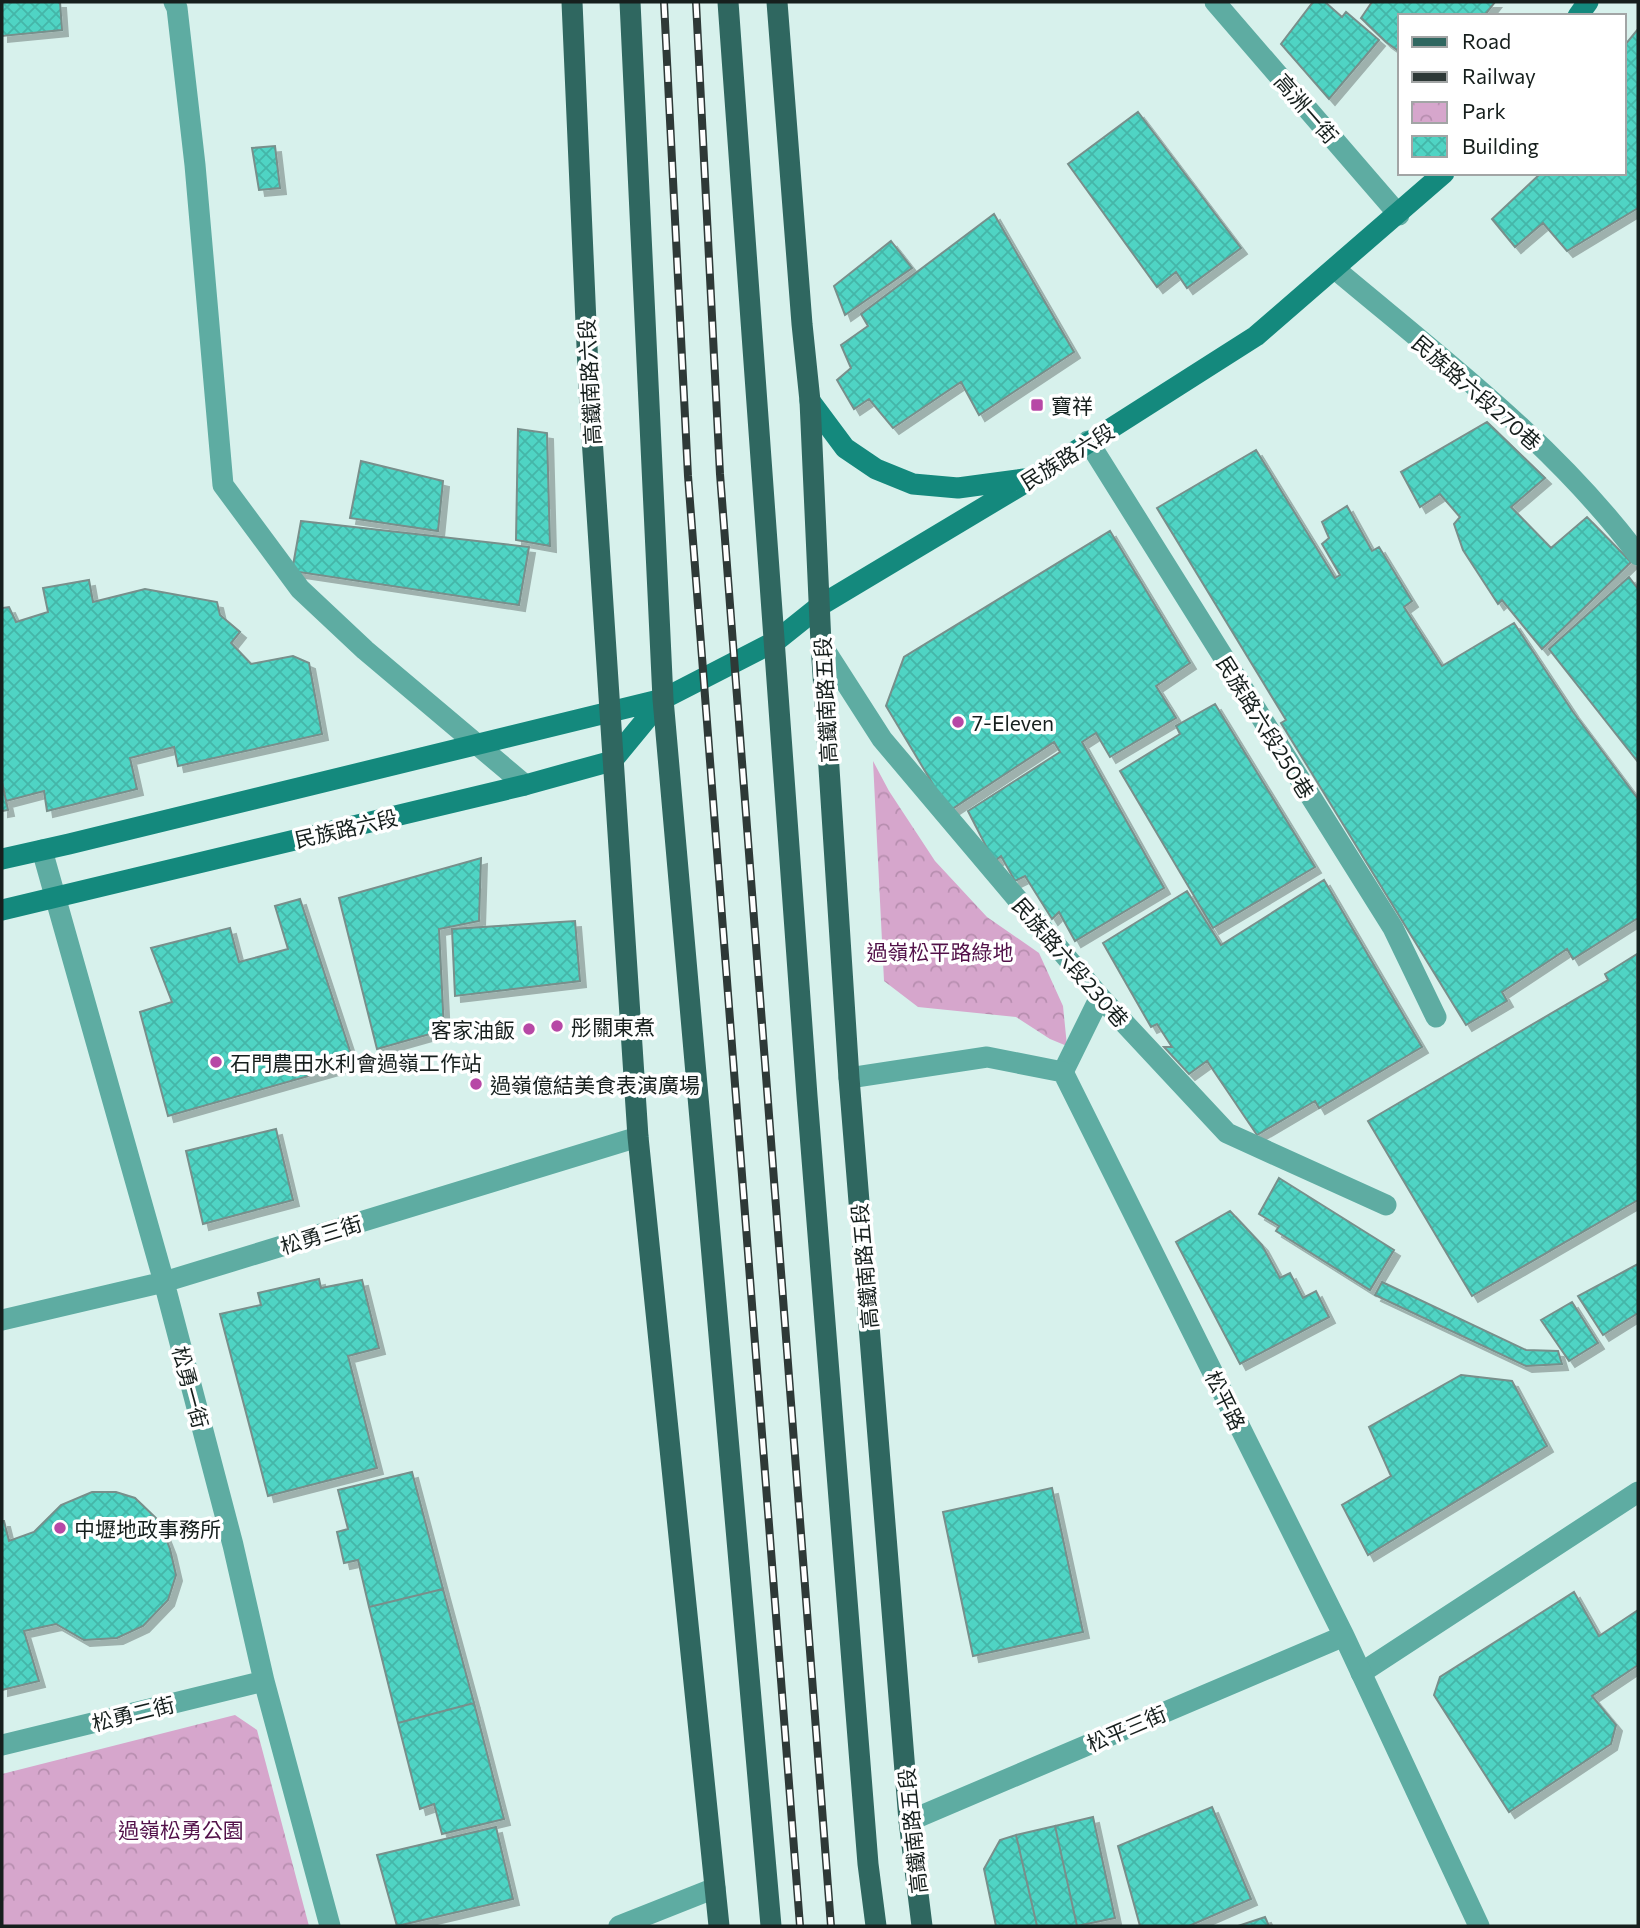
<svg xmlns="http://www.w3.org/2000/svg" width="1640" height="1928" font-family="Commissioner,'Noto Sans TC',sans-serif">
	<defs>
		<pattern id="park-crowns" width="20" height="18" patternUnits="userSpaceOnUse" patternTransform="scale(1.75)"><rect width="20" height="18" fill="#d6a6cc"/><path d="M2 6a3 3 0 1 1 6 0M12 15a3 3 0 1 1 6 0" fill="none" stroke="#b78eaf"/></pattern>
		<pattern id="building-cross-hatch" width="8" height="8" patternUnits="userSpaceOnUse" patternTransform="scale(1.75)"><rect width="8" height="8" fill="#4fd4c4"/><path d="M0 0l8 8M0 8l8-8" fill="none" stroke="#44b6a8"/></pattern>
		<filter id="shadow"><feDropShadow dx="6" dy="6" stdDeviation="0" flood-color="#0004"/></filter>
	</defs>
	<rect width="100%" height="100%" fill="#d7f1ec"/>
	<!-- park -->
	<path fill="url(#park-crowns)" d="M873 761 889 791 935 861 987 917 1039 953 1063 1006 1067 1046 1050 1039 1016 1017 918 1007 884 981Z
		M235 1715 257 1730 309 1926H2V1774Z"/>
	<!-- building -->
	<path fill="url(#building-cross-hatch)" stroke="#788f8b" stroke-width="2" filter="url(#shadow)" d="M2 2H60L62 30 2 36Z
		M1313 2H1325L1342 17 1346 12 1379 40 1329 99 1281 44Z
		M1372 2H1495L1484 16H1400V52L1386 42 1361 18Z
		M1638 29V208L1567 251 1543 223 1515 247 1492 219 1541 173H1624V46Z
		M1138 112 1241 248 1187 288 1176 272 1157 287 1068 164Z
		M275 146 280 188 259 190 252 148Z
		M994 214 1074 352 979 415 961 382 893 428 869 399 854 409 837 380 851 368 841 345 868 326 861 314Z
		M891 241 912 268 845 315 834 286Z
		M1487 422 1545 478 1511 507 1551 548 1587 517 1631 562 1542 649 1502 600 1498 604 1463 550 1454 524 1460 517 1440 494 1420 507 1401 472Z
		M518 429 547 433 550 546 516 540Z
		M1256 450 1335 578 1340 575 1322 544 1329 538 1322 522 1347 506 1372 551 1379 547 1412 601 1404 607 1442 666 1514 623 1573 712 1638 799V918L1573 959 1567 949 1502 992 1507 1001 1466 1025 1281 723 1286 720 1157 508Z
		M361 461 443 481 438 531 350 518Z
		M301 521 529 547 519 605 292 571Z
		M1110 531 1190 663 1156 686 1176 718 1110 757 1096 733 1082 742 1164 888 1075 941 1059 912 1052 919 1025 876 1015 881 1001 856 994 862 968 811 1060 752 1054 742 949 811 886 706 904 657Z
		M1629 577 1638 589V762L1549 649Z
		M89 580 93 602 145 589 217 602 220 615 240 632 231 643 251 664 293 656 309 663 322 734 178 766 174 747 130 758 137 789 47 811 44 791 6 801 2 782V608L9 607 16 622 48 612 43 588Z
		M1215 704 1315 867 1213 928 1120 771 1180 734 1176 726Z
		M2 782 8 810 2 811Z
		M481 858 479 921 439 929 444 1030 377 1049 339 898Z
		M1324 880 1422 1047 1319 1108 1315 1101 1257 1135 1207 1061 1189 1074 1164 1047H1172L1157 1024 1151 1027 1103 943 1187 891 1221 945Z
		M300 899 354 1063 168 1116 140 1012 172 1002 151 948 230 928 239 962 288 949 275 906Z
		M575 921 580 981 455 996 452 929Z
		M1637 954 1638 1200 1472 1296 1368 1121 1608 980 1605 974Z
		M276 1129 293 1200 203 1224 186 1151Z
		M1279 1178 1394 1250 1370 1290 1276 1231 1279 1226 1259 1214Z
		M1230 1211 1262 1245 1280 1278 1290 1273 1303 1298 1316 1291 1329 1317 1240 1364 1176 1242Z
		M1638 1264V1313L1603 1335 1578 1296Z
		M319 1279 321 1288 362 1280 379 1348 348 1356 377 1468 268 1496 220 1314 261 1305 258 1293Z
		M1382 1282 1526 1350 1558 1351 1562 1364 1526 1366 1375 1295Z
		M1572 1302 1598 1343 1569 1361 1541 1320Z
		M1461 1375 1512 1381 1547 1446 1368 1555 1342 1505 1391 1476 1369 1427Z
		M412 1472 443 1589 369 1607 358 1560 344 1563 337 1532 348 1529 338 1490Z
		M1052 1488 1083 1632 973 1656 943 1512Z
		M92 1492H116L135 1498 159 1521 170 1549 176 1575 168 1600 143 1626 117 1638 84 1640 56 1624 24 1631 39 1681 2 1690V1521H4L9 1541 34 1532 61 1505Z
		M443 1589 474 1703 398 1723 369 1607Z
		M1574 1592 1599 1636 1638 1610V1665L1592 1696 1616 1725 1611 1744 1509 1812 1434 1695 1440 1677Z
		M474 1703 504 1819 442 1834 434 1804 420 1809 398 1723Z
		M1212 1807 1251 1899 1189 1926H1140L1118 1846Z
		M1093 1817 1115 1918 1077 1926 1055 1826Z
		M1055 1826 1077 1926H1037L1016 1835Z
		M496 1827 513 1899 397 1926 377 1855Z
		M1016 1835 1037 1926H996L984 1869 1000 1840Z
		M1265 1917 1269 1926H1238Z"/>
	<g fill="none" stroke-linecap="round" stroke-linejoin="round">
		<!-- lane -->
		<path stroke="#5eaca2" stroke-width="21" d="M174 2 177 8 195 165 223 485 300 589 365 650 525 785
			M1335 269C1441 358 1555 444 1638 555
			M1088 441 1393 928 1436 1017
			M821 644 882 739 1100 997 1227 1133 1386 1205
			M1063 1072 1100 997
			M1361 1673 1638 1492"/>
		<!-- street -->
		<path stroke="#5eaca2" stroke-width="21" d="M1215 2 1399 215
			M42 850 164 1282 233 1545 264 1681 330 1926
			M849 1078 987 1057 1063 1072 1344 1636 1479 1926
			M2 1320 164 1282 638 1137
			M2 1745 264 1681
			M909 1821 1344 1636
			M619 1926 715 1888"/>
		<!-- secondary -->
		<path stroke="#14897d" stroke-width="21" d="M1578 16 1588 2
			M810 401 845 448 876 469 913 484 958 488 1024 479
			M2 859 69 844 663 699 776 641 821 605 1033 478 1256 336 1444 173
			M2 910 525 785 612 761 663 699"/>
		<!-- primary -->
		<path stroke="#2f6760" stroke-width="21" d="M572 2 589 392 638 1137 719 1926
			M630 2 663 699 771 1926
			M728 2 807 1096 868 1864 876 1926
			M777 2 802 324 810 401 821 644 849 1078 909 1821 922 1926"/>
		<defs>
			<path id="rail" d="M664 2 688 476 800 1926
				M696 2 720 474 831 1926"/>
		</defs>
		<!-- rail casing -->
		<use href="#rail" stroke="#2e3937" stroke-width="8"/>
		<!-- rail -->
		<use href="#rail" stroke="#fff" stroke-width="5" stroke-dasharray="16" stroke-linecap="butt"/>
	</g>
	<!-- markers -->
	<g fill="#b748a6" stroke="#fff" stroke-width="2.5">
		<rect x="1030" y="398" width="14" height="14" rx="3.5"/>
		<circle cx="958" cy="722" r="7"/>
		<circle cx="557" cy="1026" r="7"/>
		<circle cx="529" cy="1029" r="7"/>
		<circle cx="216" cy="1062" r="7"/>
		<circle cx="476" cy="1084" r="7"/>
		<circle cx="60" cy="1528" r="7"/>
	</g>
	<g text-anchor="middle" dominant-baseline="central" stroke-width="7" stroke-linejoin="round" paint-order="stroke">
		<!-- street labels -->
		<g font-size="21" fill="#161f1d" stroke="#fff">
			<text transform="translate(1307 108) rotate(49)">高洲一街</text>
			<text transform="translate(589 382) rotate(-93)">高鐵南路六段</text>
			<text transform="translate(1477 392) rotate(41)">民族路六段270巷</text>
			<text transform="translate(1067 456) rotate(-32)">民族路六段</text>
			<text transform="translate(825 700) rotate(-93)">高鐵南路五段</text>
			<text transform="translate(1266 727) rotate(58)">民族路六段250巷</text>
			<text transform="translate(346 828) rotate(-13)">民族路六段</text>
			<text transform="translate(1071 962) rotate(49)">民族路六段230巷</text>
			<text transform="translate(321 1234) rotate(-17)">松勇三街</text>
			<text transform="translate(864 1266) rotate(-95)">高鐵南路五段</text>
			<text transform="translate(191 1387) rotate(75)">松勇一街</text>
			<text transform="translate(1226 1400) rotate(64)">松平路</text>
			<text transform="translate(133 1713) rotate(-14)">松勇二街</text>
			<text transform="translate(1126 1728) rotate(-23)">松平三街</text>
			<text transform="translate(912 1831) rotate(-96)">高鐵南路五段</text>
		</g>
		<!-- poi labels -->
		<g font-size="21" fill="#161f1d" stroke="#fff" text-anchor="start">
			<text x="1051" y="405">寶祥</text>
			<text x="972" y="722">7-Eleven</text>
			<text x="571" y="1026">彤關東煮</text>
			<text x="515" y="1029" text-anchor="end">客家油飯</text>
			<text x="230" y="1062">石門農田水利會過嶺工作站</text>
			<text x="490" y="1084">過嶺億結美食表演廣場</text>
			<text x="74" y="1528">中壢地政事務所</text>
		</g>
		<!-- park labels -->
		<g font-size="21" fill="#521149" stroke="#fff">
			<text x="940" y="951">過嶺松平路綠地</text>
			<text x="181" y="1829">過嶺松勇公園</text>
		</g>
	</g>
	<!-- border -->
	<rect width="1640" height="1928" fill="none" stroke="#161f1d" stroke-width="7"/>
	<!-- legend -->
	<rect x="1398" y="14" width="228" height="161" fill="#ffffff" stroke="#a2a5a5" stroke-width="2"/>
	<rect x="1412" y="37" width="35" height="10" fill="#2f6760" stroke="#a2a5a5" stroke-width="2"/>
	<text x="1462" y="49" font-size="21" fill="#161f1d">Road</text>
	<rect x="1412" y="72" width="35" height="10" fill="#2e3937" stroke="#a2a5a5" stroke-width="2"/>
	<text x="1462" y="84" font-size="21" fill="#161f1d">Railway</text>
	<rect x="1412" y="102" width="35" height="21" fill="url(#park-crowns)" stroke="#a2a5a5" stroke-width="2"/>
	<text x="1462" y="119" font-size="21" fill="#161f1d">Park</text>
	<rect x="1412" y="136" width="35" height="21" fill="url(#building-cross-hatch)" stroke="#a2a5a5" stroke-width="2"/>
	<text x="1462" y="154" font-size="21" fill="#161f1d">Building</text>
</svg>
